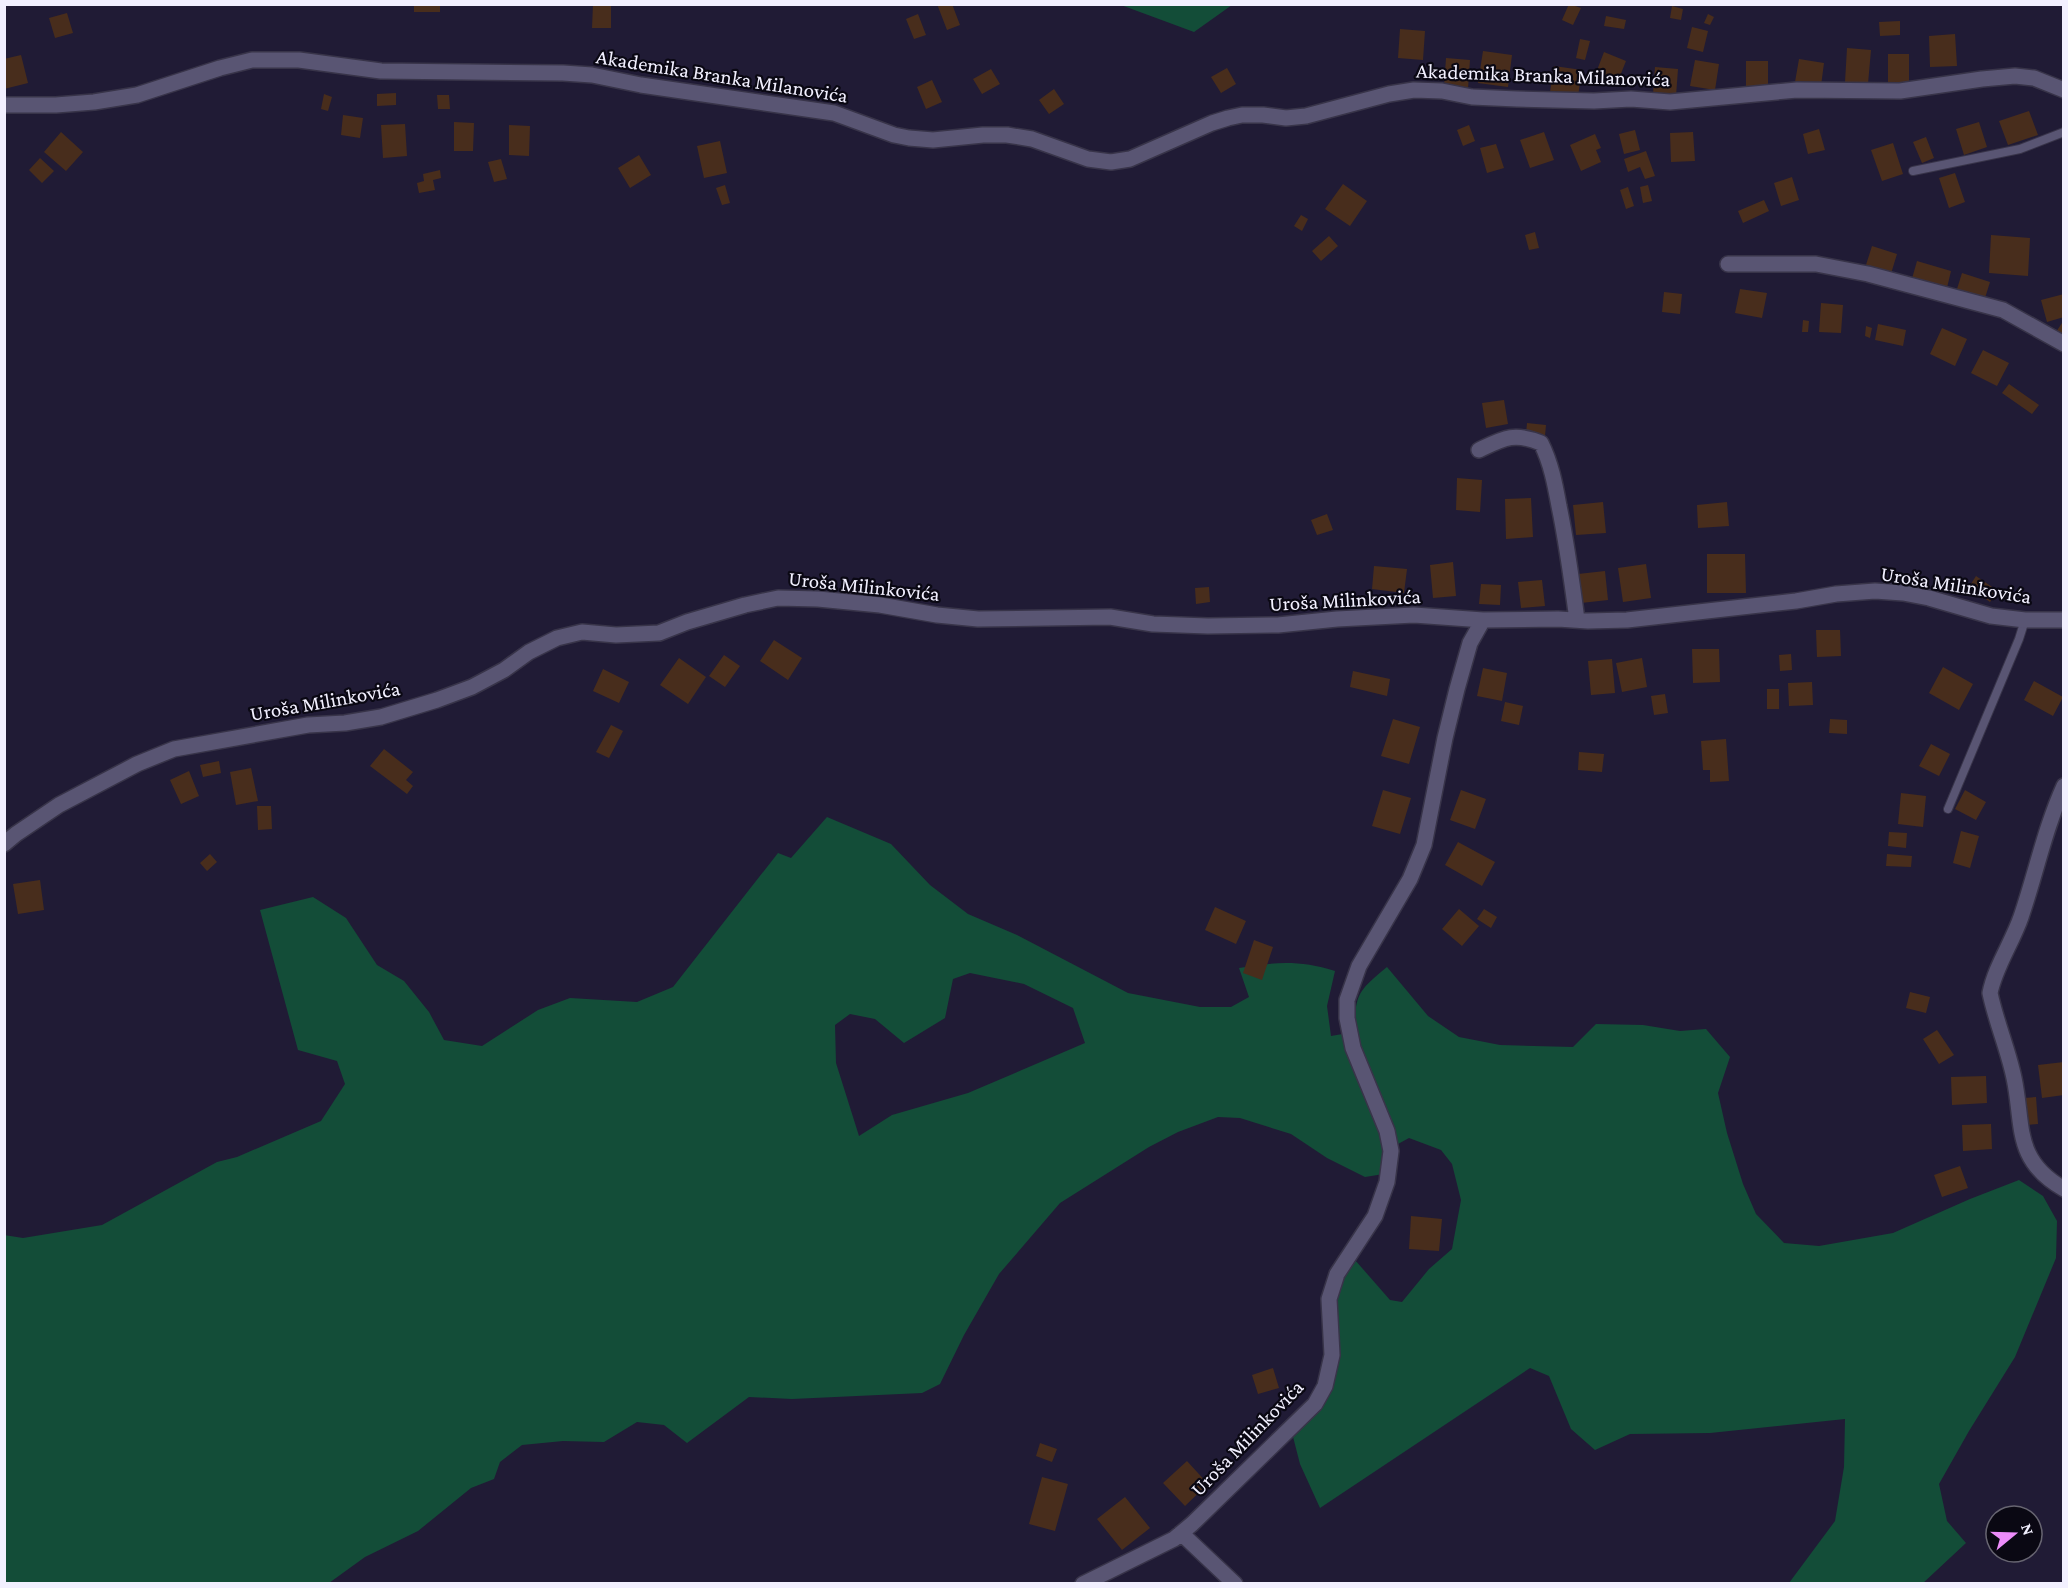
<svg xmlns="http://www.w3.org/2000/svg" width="2068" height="1588" font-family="'Crimson Pro',serif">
	<rect width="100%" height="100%" fill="#201b35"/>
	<!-- green -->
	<path fill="#134d38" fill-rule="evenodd" d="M1121 5H1232L1194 32Z
		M827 817 891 844 930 885 968 914 1017 935 1128 993 1200 1007H1231L1249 997 1239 968C1274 962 1300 960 1335 971L1327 1006 1331 1036 1354 1032C1356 993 1357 992 1387 967L1428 1016 1459 1037 1500 1045 1573 1047 1596 1024 1643 1025 1680 1031 1706 1029 1730 1057 1718 1093 1727 1133 1743 1184 1756 1214 1784 1243 1819 1246 1893 1233 1970 1199 2019 1180 2043 1196 2057 1221 2056 1258 2015 1357 1969 1431 1939 1484 1947 1521 1966 1543 1922 1584 1789 1583 1835 1521 1844 1467 1845 1419 1710 1433 1630 1434 1595 1450 1571 1429 1549 1376 1530 1368 1320 1508 1300 1464 1291 1429 1322 1385 1331 1351 1324 1289 1334 1268 1348 1252 1390 1300 1402 1302 1429 1269 1452 1249 1461 1200 1452 1164 1441 1150 1409 1138 1398 1144 1396 1172 1365 1177 1327 1158 1291 1134 1240 1118 1218 1117 1178 1132 1149 1147 1060 1203 999 1274 964 1335 940 1384 922 1393 792 1399 749 1397 687 1443 664 1425 637 1422 604 1442 563 1441 522 1445 500 1462 494 1479 471 1488 418 1531 365 1557 329 1583H5L4 1235 23 1238 102 1225 217 1162 237 1157 321 1121 345 1084 337 1061 298 1050 260 910 313 897 346 918 377 965 404 981 429 1012 444 1040 482 1046 538 1010 570 998 637 1002 673 987 778 853 791 858ZM970 973 1024 984 1073 1008 1085 1043 968 1093 892 1115 859 1136 836 1063 835 1025 850 1014 875 1019 904 1043 945 1018 953 979Z"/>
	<!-- building -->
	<path fill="#482d1c" d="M414 4H440V12H414Z
		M593 4H611V28H592Z
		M937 4H952L960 25 947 30Z
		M1569 4 1581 8 1573 25 1562 20Z
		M1672 6 1683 9 1681 20 1670 18Z
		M67 13 73 33 55 38 49 18Z
		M918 14 926 35 914 39 906 19Z
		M1708 14 1714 17 1710 25 1704 23Z
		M1606 16 1626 20 1624 29 1604 26Z
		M1900 21V35L1880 36 1879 22Z
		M1692 27 1708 31 1703 52 1687 48Z
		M1400 29 1425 31 1423 60 1398 58Z
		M1955 34 1957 66 1930 67 1929 36Z
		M1580 39 1590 41 1585 60 1576 58Z
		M1847 48 1871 50 1868 84 1845 82Z
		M1483 51 1512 55 1508 87 1478 83Z
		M1604 52 1626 61 1616 86 1594 78Z
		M1888 54H1909V83H1888Z
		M21 55 28 83 4 89V59Z
		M1446 58 1470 60 1468 89 1444 87Z
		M1799 59 1824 63 1821 86 1795 82Z
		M1695 60 1719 64 1715 90 1690 86Z
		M1746 61H1768V88H1746Z
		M1554 66 1582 70 1578 96 1550 92Z
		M1655 67 1678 69 1676 96 1653 94Z
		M1227 68 1236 84 1221 93 1211 77Z
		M991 69 1000 84 982 94 973 79Z
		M932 80 942 102 926 109 917 87Z
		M1054 89 1064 104 1049 114 1039 100Z
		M396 93V105L377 106V94Z
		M324 94 332 97 328 111 321 109Z
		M437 95H449L450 109H438Z
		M2029 111 2038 135 2008 145 1999 121Z
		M343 115 363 118 360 138 341 135Z
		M454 122 474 123 473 151H454Z
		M1979 122 1987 147 1964 155 1956 129Z
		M405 124 407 156 383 158 381 125Z
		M509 125 530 126 529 156 509 155Z
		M1469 125 1475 141 1463 146 1457 130Z
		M1819 129 1825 150 1808 154 1803 134Z
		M1635 130 1640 150 1624 154 1619 134Z
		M61 132 83 152 66 171 44 152Z
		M1544 132 1554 160 1530 168 1520 140Z
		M1693 132 1695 161 1671 162 1670 133Z
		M1595 134 1601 148 1596 150 1601 162 1581 171 1570 145Z
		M1926 137 1934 158 1922 163 1913 142Z
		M720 141 727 173 704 178 697 146Z
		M1893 143 1903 174 1882 181 1871 150Z
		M1496 144 1504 168 1487 173 1480 148Z
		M1646 151 1655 176 1645 179 1640 167 1628 172 1624 159Z
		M639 155 651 175 630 188 618 168Z
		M40 158 54 171 42 183 29 170Z
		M501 159 507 179 494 182 488 162Z
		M440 170 441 178 433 180 435 190 419 193 417 183 424 181 423 174Z
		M1955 173 1965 202 1949 208 1939 178Z
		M1792 177 1799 200 1781 206 1774 183Z
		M1343 184 1367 201 1350 226 1325 209Z
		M725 185 730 203 722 205 716 188Z
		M1648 185 1652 201 1643 203 1640 187Z
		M1628 187 1634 206 1626 209 1620 190Z
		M1764 200 1769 211 1743 223 1738 211Z
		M1301 215 1308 219 1302 231 1294 226Z
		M1535 232 1539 248 1529 250 1525 235Z
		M1991 235 2030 238 2028 276 1989 273Z
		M1329 236 1338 246 1321 261 1312 251Z
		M1872 246 1897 254 1890 277 1865 268Z
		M1917 261 1951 271 1946 292 1911 282Z
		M1962 273 1990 282 1985 298 1957 289Z
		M1740 289 1767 293 1762 318 1735 313Z
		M1664 292 1682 294 1680 314 1662 312Z
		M2064 294V317L2047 322 2041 300Z
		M1821 303 1843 305 1841 333 1819 332Z
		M1803 320 1809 321 1808 332H1802Z
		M2062 323H2064V337L2056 332Z
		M1878 324 1906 330 1903 346 1875 340Z
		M1866 326 1872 328 1870 338 1865 336Z
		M1942 328 1967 339 1955 366 1930 354Z
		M1983 350 2009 363 1997 386 1971 373Z
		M2009 384 2039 405 2032 414 2002 393Z
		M1504 400 1508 424 1486 428 1482 403Z
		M1527 423 1546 425 1545 436 1526 434Z
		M1457 478 1482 480 1480 512 1456 510Z
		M1531 498 1533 537 1506 539 1505 499Z
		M1603 502 1606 533 1576 535 1573 505Z
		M1727 502 1729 526 1698 528 1697 505Z
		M1327 514 1333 530 1317 535 1311 520Z
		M1707 554H1745L1746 593H1707Z
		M1453 562 1456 596 1433 598 1430 565Z
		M1646 564 1651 598 1623 602 1618 568Z
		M1374 566 1407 569 1404 593 1372 589Z
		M1605 571 1608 600 1581 603 1578 574Z
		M1976 576 1998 591 1990 602 1969 587Z
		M1542 580 1545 606 1521 608 1518 582Z
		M1481 584 1501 585 1500 605 1479 604Z
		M1209 587 1210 602 1196 604 1195 588Z
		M1816 630H1840L1841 656 1817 657Z
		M774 640 802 658 788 680 760 661Z
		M1692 649H1719L1720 682 1693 683Z
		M1791 654 1792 670 1780 671 1779 655Z
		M724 655 740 666 725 687 709 676Z
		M679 658 706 677 688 704 660 685Z
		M1642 658 1647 687 1622 692 1616 663Z
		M1612 659 1615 693 1591 695 1588 661Z
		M1943 667 1973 684 1959 710 1929 693Z
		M1483 668 1507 673 1502 701 1477 696Z
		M603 669 629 682 619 703 593 691Z
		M1353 671 1390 679 1387 696 1350 687Z
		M2034 681 2063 697 2053 716 2024 700Z
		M1812 682 1813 705 1789 706 1788 683Z
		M1767 689H1779V709H1767Z
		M1665 694 1668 713 1654 715 1651 696Z
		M1505 702 1523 706 1519 725 1501 721Z
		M1393 719 1420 727 1409 764 1381 756Z
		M1830 719 1847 720V734L1829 733Z
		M611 725 623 731 609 758 596 752Z
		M1726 739 1729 781 1710 782V770H1703L1701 741Z
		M1931 744 1950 754 1939 776 1919 766Z
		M384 749 413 772 406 780 413 786 407 794 370 766Z
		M1579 752 1604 754 1602 772 1578 770Z
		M219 761 221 773 203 777 200 765Z
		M251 768 258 801 236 805 230 772Z
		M189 771 199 796 181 804 170 780Z
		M1383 790 1411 798 1400 834 1372 826Z
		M1461 790 1486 799 1475 829 1450 820Z
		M1965 790 1986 802 1976 820 1955 809Z
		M1901 793 1926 796 1923 827 1898 824Z
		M257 806H271L272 829 258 830Z
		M1961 831 1979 836 1970 868 1953 863Z
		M1889 832 1907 833 1906 848 1888 846Z
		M1458 842 1495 862 1482 886 1445 865Z
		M210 854 217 862 207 871 200 863Z
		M1887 854 1912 856 1911 867 1886 866Z
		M40 880 44 910 18 914 13 884Z
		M1215 907 1246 921 1236 944 1205 930Z
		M1459 909 1479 926 1462 946 1442 929Z
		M1484 909 1497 917 1491 928 1477 919Z
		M1254 940 1273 947 1262 980 1243 973Z
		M1910 992 1930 997 1926 1013 1906 1008Z
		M1937 1030 1954 1055 1939 1064 1923 1039Z
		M2064 1062V1095L2042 1098 2038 1065Z
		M1986 1076 1987 1103 1952 1105 1951 1077Z
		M2036 1097 2038 1124 2027 1125 2024 1098Z
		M1991 1124 1992 1149 1963 1151 1962 1125Z
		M1960 1166 1968 1188 1942 1197 1934 1175Z
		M1411 1216 1442 1219 1439 1251 1409 1249Z
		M1273 1368 1279 1388 1258 1394 1252 1375Z
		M1040 1443 1057 1449 1052 1462 1036 1456Z
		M1187 1461 1208 1484 1185 1506 1163 1483Z
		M1042 1477 1068 1484 1055 1531 1029 1524Z
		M1125 1497 1150 1528 1122 1550 1097 1519Z"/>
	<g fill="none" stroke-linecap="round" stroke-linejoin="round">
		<defs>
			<path id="lane" d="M1913 171 2020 149 2064 132
				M1948 809 2019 639 2025 620"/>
			<path id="street" d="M4 105H56L94 102 137 95 220 68 252 60H299L381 71 563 73 592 75 641 85 834 113 894 135 909 138 933 140 983 135H1007L1032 139 1088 159 1111 162 1130 159 1212 123 1228 118 1242 115H1263L1286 118 1306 116 1389 94 1414 90 1442 91 1472 97 1517 99 1594 101 1631 99 1670 102 1797 90 1900 91 1982 79 2015 76 2034 78 2064 90
				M1728 264H1816L1868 274 2003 310 2064 344
				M1479 450C1504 438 1514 432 1541 443 1551 463 1555 484 1559 506 1567 544 1572 582 1577 620
				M2064 786C2045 828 2036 873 2021 917 2012 943 1995 967 1990 993 1996 1022 2008 1049 2014 1078 2024 1125 2013 1160 2064 1189
				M4 844 16 834 59 805 137 764 174 749 308 725 345 723 381 717 437 700 472 687 504 670 529 652 557 638 582 632 616 635 659 633 687 622 745 605 778 598 818 599 880 605 937 615 978 619 1110 617 1153 624 1208 626 1278 625 1337 619 1414 615 1483 620 1558 619 1588 621 1627 620 1796 601 1836 594 1875 591 1903 593 1929 598 1991 616 2025 620H2064
				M1181 1533 1235 1584
				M1083 1584 1174 1539 1192 1524 1315 1404 1325 1386 1332 1355 1329 1299 1337 1274 1375 1216 1387 1182 1391 1151 1387 1131 1353 1048 1347 1018V1000L1359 966 1410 879 1424 845 1445 738 1457 689 1470 643 1483 620"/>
		</defs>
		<!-- lane casing -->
		<use href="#lane" stroke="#383449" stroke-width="10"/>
		<!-- street casing -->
		<use href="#street" stroke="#383449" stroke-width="18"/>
		<!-- lane -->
		<use href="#lane" stroke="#595573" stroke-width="8"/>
		<!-- street -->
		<use href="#street" stroke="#595573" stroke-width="15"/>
	</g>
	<g text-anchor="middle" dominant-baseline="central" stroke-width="4.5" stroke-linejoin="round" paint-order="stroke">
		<!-- street labels -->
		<g font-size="21" fill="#f2f0ff" stroke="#0a0813">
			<text transform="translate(1543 75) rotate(2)">Akademika Branka Milanovića</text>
			<text transform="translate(722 76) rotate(9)">Akademika Branka Milanovića</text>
			<text transform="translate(1956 585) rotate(9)">Uroša Milinkovića</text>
			<text transform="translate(864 586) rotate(6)">Uroša Milinkovića</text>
			<text transform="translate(1345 600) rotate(-3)">Uroša Milinkovića</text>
			<text transform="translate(325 701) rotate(-10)">Uroša Milinkovića</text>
			<text transform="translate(1247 1438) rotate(-46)">Uroša Milinkovića</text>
		</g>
	</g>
	<!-- border -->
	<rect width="2068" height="1588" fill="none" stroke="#f2f0ff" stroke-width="12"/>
	<!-- north arrow -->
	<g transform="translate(2014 1534) rotate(71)"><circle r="28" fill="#0a0813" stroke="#676571" stroke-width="1.5"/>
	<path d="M0-4.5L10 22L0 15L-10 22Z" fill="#ed8cfa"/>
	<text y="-9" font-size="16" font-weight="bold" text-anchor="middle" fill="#f2f0ff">N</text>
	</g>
</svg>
